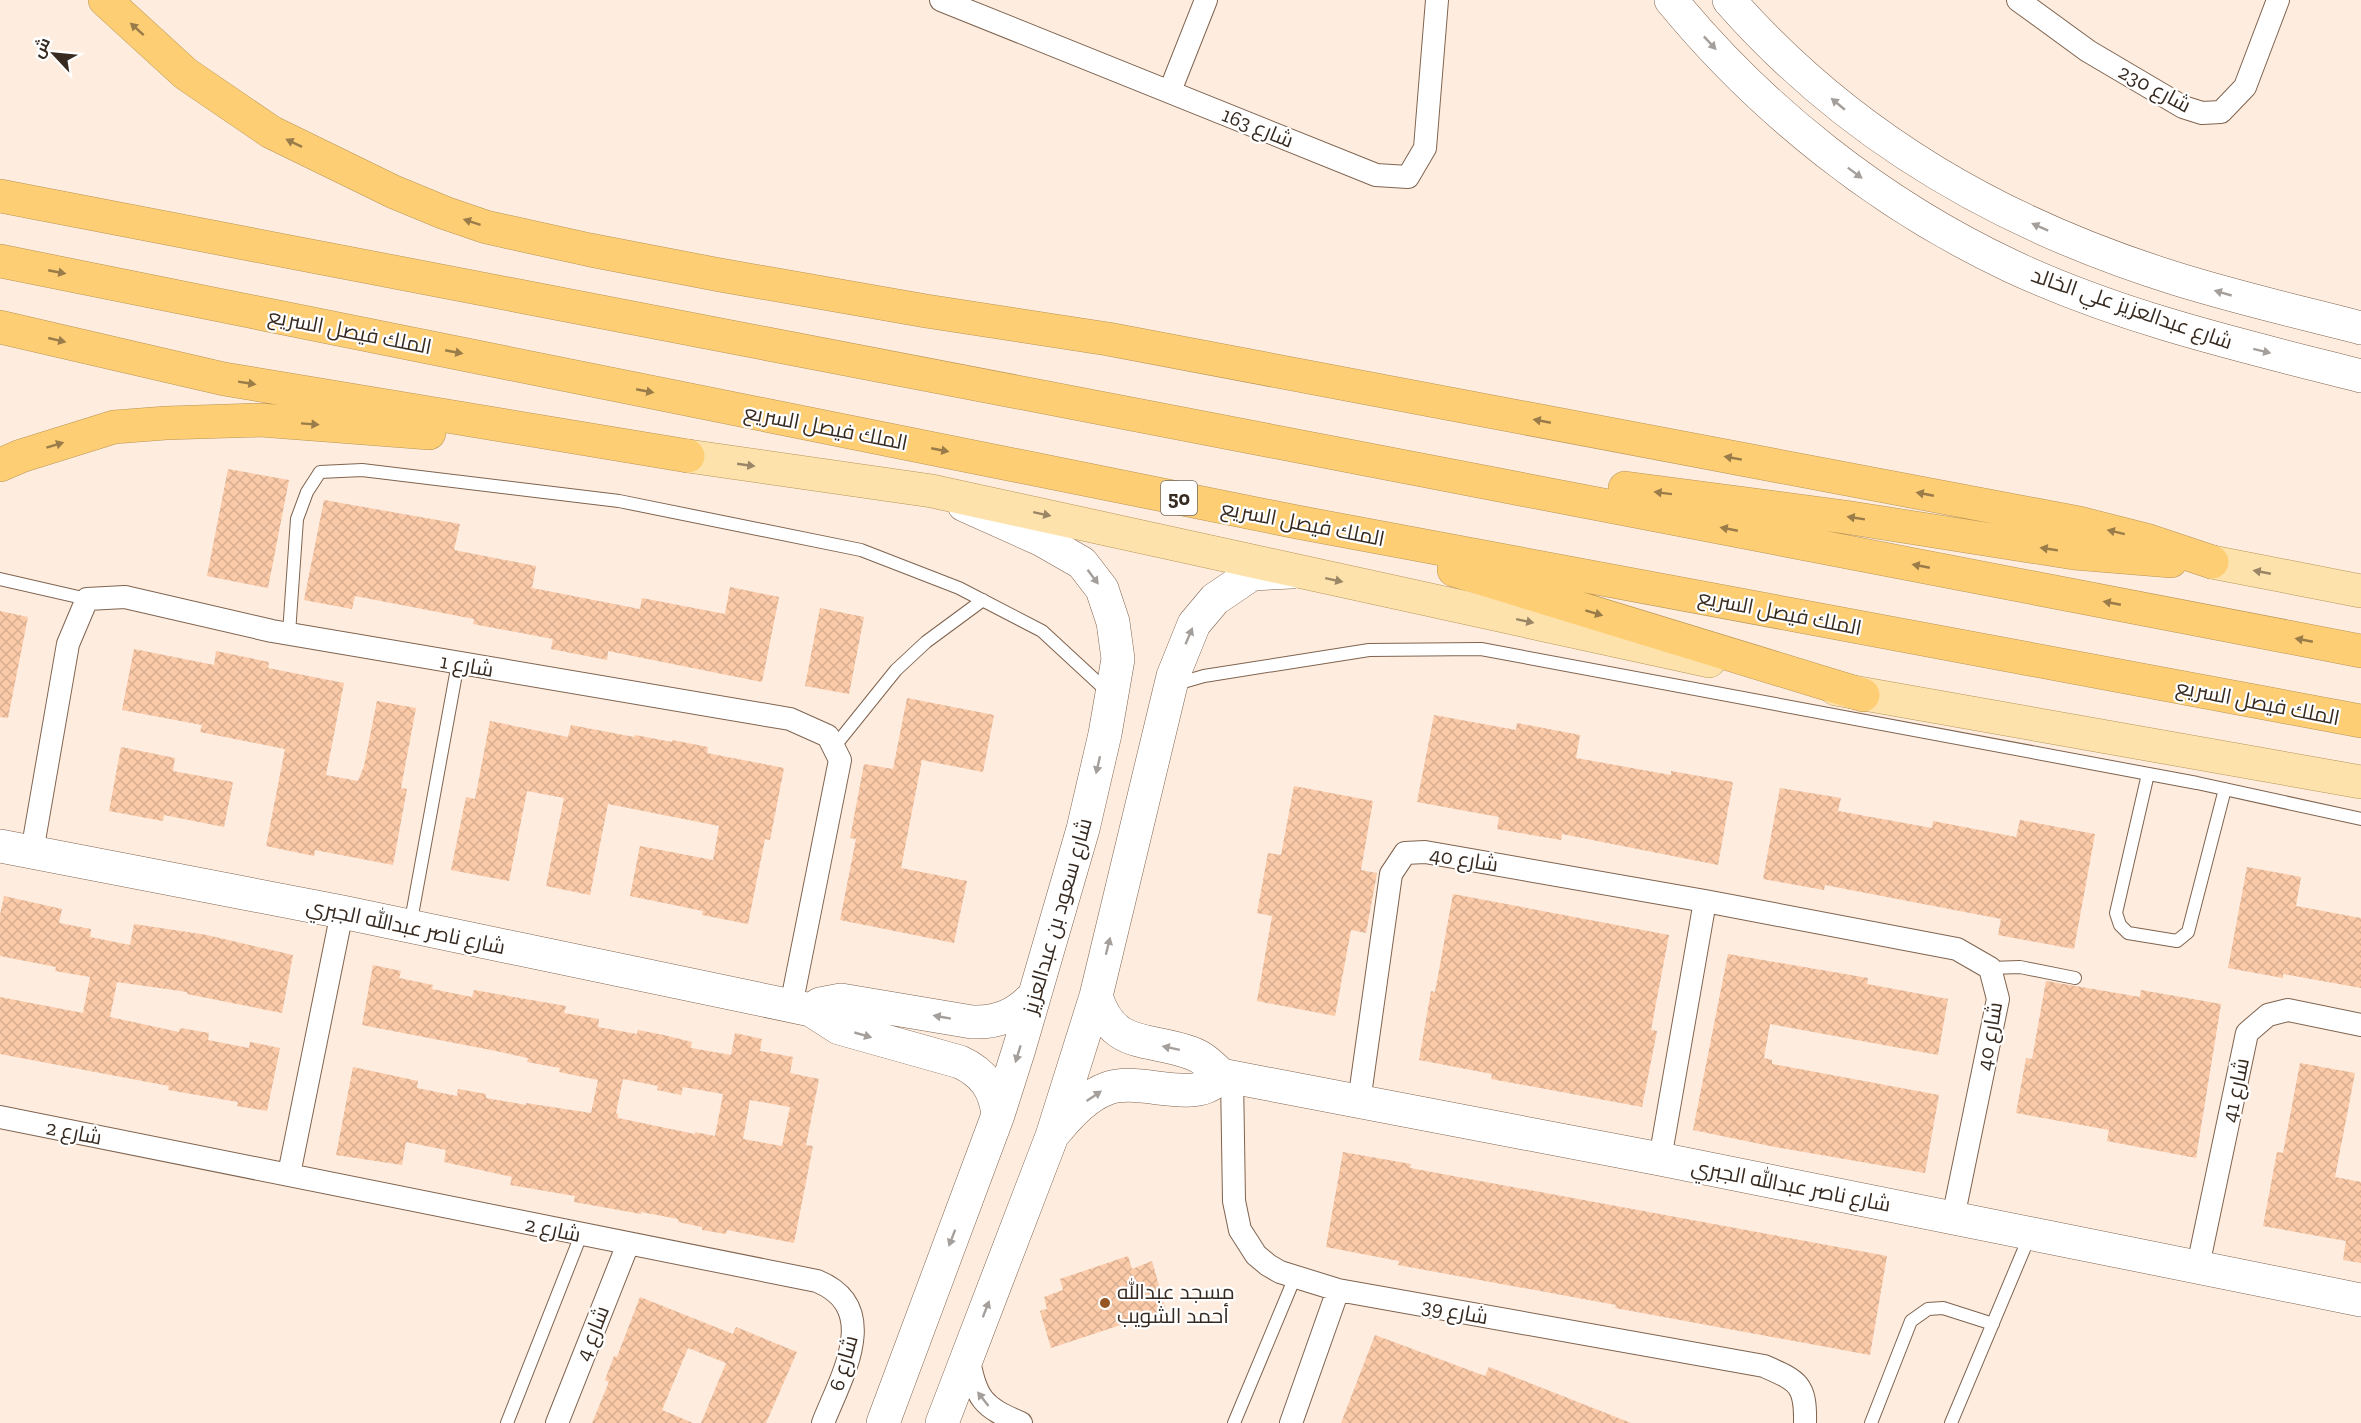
<svg xmlns="http://www.w3.org/2000/svg" width="2361" height="1423" font-family="'Zilla Slab',Cairo,serif">
	<defs>
		<pattern id="building-cross-hatch" width="8" height="8" patternUnits="userSpaceOnUse" patternTransform="scale(1.5)"><rect width="8" height="8" fill="#fbcaa9"/><path d="M0 0l8 8M0 8l8-8" fill="none" stroke="#d8ae91"/></pattern>
	</defs>
	<rect width="100%" height="100%" fill="#feecde"/>
	<!-- building -->
	<path fill="url(#building-cross-hatch)" fill-rule="evenodd" d="M228 469 289 480 268 588 207 576Z
		M324 500 460 524 454 550 536 566 532 588 640 609 642 598 725 614 730 587 779 597 762 682 608 651 607 660 551 649 553 639 473 624 474 619 355 596 352 609 304 600Z
		M820 608 864 617 849 694 805 686Z
		M0 611 28 617 8 718 0 717Z
		M134 649 214 665 216 651 269 662 268 668 344 683 326 775 358 781 364 766 377 701 416 708 401 788 407 789 393 865 315 850 314 856 266 846 285 749 200 732 202 725 122 710Z
		M907 698 994 715 983 772 922 760 901 868 967 881 954 943 840 920 856 839 850 838 864 764 893 769Z
		M1434 715 1516 730 1517 723 1580 735 1576 758 1671 775V771L1733 782 1718 865 1562 834 1561 840 1497 829 1499 817 1417 802Z
		M490 721 568 737 571 725 634 737 635 735 672 742V740L708 747 707 753 784 768 770 840 765 839 748 924 702 915 703 911 630 896 640 846 713 860 719 826 608 804 590 895 546 886 564 798 527 791 509 881 451 870 466 797 475 799Z
		M121 747 175 758 173 771 233 782 224 827 164 815 163 821 109 811Z
		M1294 786 1373 801 1361 870 1377 873 1366 933 1351 930 1335 1016 1257 1001 1272 916 1257 913 1268 853 1281 855Z
		M1780 788 1841 798 1838 811 1932 828 1933 821 2016 837 2020 820 2095 834 2074 949 1998 935 2001 919 1825 885 1824 890 1763 879Z
		M2247 867 2301 877 2296 906 2361 918V988L2283 974V978L2228 968Z
		M1453 894 1669 935 1651 1030 1657 1031 1642 1107 1491 1079 1492 1074 1419 1060 1431 991 1435 992Z
		M4 896 62 909 59 923 91 929 90 937 130 945 134 924 207 935 293 955 282 1013 187 994V992L117 982 110 1017 179 1032 180 1028 209 1033 208 1040 249 1048 250 1042 280 1048 267 1111 237 1106 238 1102 168 1090 169 1086 0 1054V997L83 1013 90 977 55 971 56 967 0 956V915Z
		M1728 954 1868 978 1867 984 1948 999 1938 1055 1770 1024 1764 1058 1772 1060V1064L1939 1095 1925 1173 1770 1146 1693 1130Z
		M373 965 401 971 399 978 433 985 432 989 472 997 474 990 566 1006 564 1013 599 1019 598 1027 637 1034 638 1030 664 1035 692 1042 691 1048 731 1055 735 1033 762 1039 760 1051 793 1057 790 1073 819 1079 806 1145 813 1146 794 1243 727 1230 726 1234 702 1230V1227L678 1222V1219L641 1212V1214L574 1202 575 1196 510 1185 512 1177 444 1162 446 1150 406 1142 402 1165 336 1155 353 1067 418 1081 417 1088 457 1096 458 1089 486 1094V1098L526 1105V1103L591 1113 598 1080 559 1072 560 1068 527 1062 528 1058 496 1051 362 1025ZM623 1079 658 1086 657 1090 681 1095 683 1087 723 1094 715 1136 695 1132V1134L618 1118V1114L616 1113ZM750 1100 790 1107 782 1146 743 1139Z
		M2046 981 2140 997 2141 990 2221 1004 2196 1158 2107 1141 2109 1130 2016 1113 2026 1058 2032 1059Z
		M2300 1063 2355 1073 2335 1177 2361 1182V1263L2343 1260 2346 1241 2263 1226 2277 1152 2283 1153Z
		M1343 1152 1411 1164 1410 1168 1887 1256 1870 1355 1615 1308 1616 1305 1398 1265 1399 1261 1326 1247Z
		M1128 1256 1132 1269 1152 1261 1166 1310 1051 1348 1040 1311 1047 1309 1044 1297 1063 1290 1060 1279Z
		M640 1297 733 1334 736 1327 797 1352 766 1423H701L726 1363 688 1348 662 1410 693 1423H592L609 1382 605 1380 614 1356 617 1357Z
		M1375 1335 1485 1376 1489 1367 1631 1423H1341Z"/>
	<g fill="none" stroke-linecap="round" stroke-linejoin="round">
		<defs>
			<path id="lane" d="M0 579 87 599
				M289 633 297 519 307 492 320 472 362 470 619 501 861 550 959 588 1042 631 1108 692
				M1173 685 1204 676 1369 650 1481 649 2197 783 2361 819
				M834 747 896 670 926 642 983 600
				M2148 774 2116 913 2120 925 2128 933 2177 941 2188 932 2225 789
				M410 926 458 663
				M1990 968 2020 967 2075 978
				M507 1423 581 1235
				M1234 1423 1295 1277
				M1871 1423 1911 1321 1928 1309 1943 1308 1993 1324
				M1951 1423 2030 1235"/>
			<path id="street" d="M941 0 1376 175 1408 177 1425 148 1437 0
				M2018 0 2088 51 2183 107 2202 113 2221 112 2245 87 2278 0
				M1170 91 1206 0
				M32 852 68 644 87 599 125 597 272 631 790 719 828 736 840 760 791 1006
				M1232 1077 1234 1201 1240 1230 1256 1255 1268 1265 1280 1272 1338 1290 1764 1366C1798 1381 1806 1384 1805 1423
				M1359 1102 1391 874 1405 853 1425 852 1705 901 1957 949 1990 968 1998 999 1953 1218
				M0 1117 817 1281C883 1308 841 1377 823 1423
				M1660 1159 1705 901
				M289 1174 342 912
				M2198 1266 2247 1033 2268 1015 2288 1010 2361 1025
				M968 1357C977 1399 981 1406 1021 1423
				M557 1423 628 1244
				M1291 1423 1338 1290"/>
			<path id="secondary" d="M1671 0C1762 111 1881 205 2011 266 2122 318 2243 346 2361 376
				M1729 0C1850 138 2003 225 2177 279 2238 298 2299 312 2361 328
				M0 846 342 912 811 1010 839 1028 960 1062C984 1073 995 1089 998 1115
				M1096 996C1113 1050 1148 1037 1191 1053 1203 1057 1212 1066 1221 1075L1660 1159 2361 1300
				M811 1010 820 1004 841 1000 972 1022C998 1023 1016 1015 1034 996
				M1056 1131C1069 1115 1087 1096 1106 1089 1140 1075 1198 1108 1221 1075
				M883 1423 998 1115 1019 1049 1083 829 1105 734 1118 659 1113 622 1102 589 1082 563 1042 540 964 505
				M942 1423 1052 1136 1096 996 1173 676 1194 624 1215 599 1252 574 1291 572"/>
			<path id="primary" d="M688 456 932 491 1709 661
				M2212 562 2361 591
				M1836 689 2361 782"/>
			<path id="highway" d="M105 0 186 74 271 132 394 192 445 213 486 227 590 250 720 275 926 311 1108 339 2079 523 2146 540 2212 562
				M0 196 2361 651
				M0 261 1297 522 2361 721
				M0 327 224 379 688 456
				M0 465 21 456 114 427 166 423 260 420 429 433
				M1625 488 1845 517 2074 553 2171 561
				M1454 570 1863 695"/>
		</defs>
		<!-- lane casing -->
		<use href="#lane" stroke="#7f6450" stroke-width="14"/>
		<!-- street casing -->
		<use href="#street" stroke="#7f6450" stroke-width="24"/>
		<!-- secondary casing -->
		<use href="#secondary" stroke="#7f6450" stroke-width="34"/>
		<!-- primary casing -->
		<use href="#primary" stroke="#b79557" stroke-width="34"/>
		<!-- highway casing -->
		<use href="#highway" stroke="#b79557" stroke-width="34"/>
		<!-- lane -->
		<use href="#lane" stroke="#fff" stroke-width="12"/>
		<!-- street -->
		<use href="#street" stroke="#fff" stroke-width="22"/>
		<!-- secondary -->
		<use href="#secondary" stroke="#fff" stroke-width="33"/>
		<!-- primary -->
		<use href="#primary" stroke="#fee2ac" stroke-width="33"/>
		<!-- highway -->
		<use href="#highway" stroke="#fdce74" stroke-width="33"/>
	</g>
	<!-- one-way arrows -->
	<defs><path id="oneway-solid" d="M-6-.8H1V-3.2L6.5 0L1 3.2V.8H-6Z" transform="scale(1.5)"/></defs>
	<g fill="#9a7c4a">
		<use href="#oneway-solid" transform="translate(137 29) rotate(-138)"/>
		<use href="#oneway-solid" transform="translate(294 143) rotate(-154)"/>
		<use href="#oneway-solid" transform="translate(472 222) rotate(-162)"/>
		<use href="#oneway-solid" transform="translate(57 272) rotate(11)"/>
		<use href="#oneway-solid" transform="translate(57 340) rotate(13)"/>
		<use href="#oneway-solid" transform="translate(454 352) rotate(11)"/>
		<use href="#oneway-solid" transform="translate(247 383) rotate(9)"/>
		<use href="#oneway-solid" transform="translate(645 391) rotate(11)"/>
		<use href="#oneway-solid" transform="translate(1542 421) rotate(-169)"/>
		<use href="#oneway-solid" transform="translate(310 424) rotate(4)"/>
		<use href="#oneway-solid" transform="translate(55 445) rotate(-17)"/>
		<use href="#oneway-solid" transform="translate(940 450) rotate(11)"/>
		<use href="#oneway-solid" transform="translate(1733 458) rotate(-170)"/>
		<use href="#oneway-solid" transform="translate(1663 493) rotate(-173)"/>
		<use href="#oneway-solid" transform="translate(1925 494) rotate(-169)"/>
		<use href="#oneway-solid" transform="translate(1856 518) rotate(-171)"/>
		<use href="#oneway-solid" transform="translate(1729 529) rotate(-169)"/>
		<use href="#oneway-solid" transform="translate(2116 532) rotate(-166)"/>
		<use href="#oneway-solid" transform="translate(2049 549) rotate(-171)"/>
		<use href="#oneway-solid" transform="translate(1921 566) rotate(-169)"/>
		<use href="#oneway-solid" transform="translate(2112 603) rotate(-169)"/>
		<use href="#oneway-solid" transform="translate(1594 613) rotate(17)"/>
		<use href="#oneway-solid" transform="translate(2304 640) rotate(-169)"/>
	</g>
	<g fill="#a59f9b">
		<use href="#oneway-solid" transform="translate(1710 43) rotate(47)"/>
		<use href="#oneway-solid" transform="translate(1838 104) rotate(-140)"/>
		<use href="#oneway-solid" transform="translate(1855 173) rotate(37)"/>
		<use href="#oneway-solid" transform="translate(2040 227) rotate(-156)"/>
		<use href="#oneway-solid" transform="translate(2223 293) rotate(-164)"/>
		<use href="#oneway-solid" transform="translate(2262 351) rotate(14)"/>
		<use href="#oneway-solid" transform="translate(1093 577) rotate(53)"/>
		<use href="#oneway-solid" transform="translate(1189 636) rotate(-67)"/>
		<use href="#oneway-solid" transform="translate(1098 765) rotate(103)"/>
		<use href="#oneway-solid" transform="translate(1108 946) rotate(-76)"/>
		<use href="#oneway-solid" transform="translate(942 1017) rotate(-170)"/>
		<use href="#oneway-solid" transform="translate(863 1035) rotate(16)"/>
		<use href="#oneway-solid" transform="translate(1171 1048) rotate(-168)"/>
		<use href="#oneway-solid" transform="translate(1018 1054) rotate(107)"/>
		<use href="#oneway-solid" transform="translate(1094 1096) rotate(-34)"/>
		<use href="#oneway-solid" transform="translate(952 1238) rotate(111)"/>
		<use href="#oneway-solid" transform="translate(986 1309) rotate(-69)"/>
		<use href="#oneway-solid" transform="translate(983 1399) rotate(-128)"/>
	</g>
	<g fill="#9a8666">
		<use href="#oneway-solid" transform="translate(746 465) rotate(8)"/>
		<use href="#oneway-solid" transform="translate(1042 514) rotate(12)"/>
		<use href="#oneway-solid" transform="translate(2262 572) rotate(-169)"/>
		<use href="#oneway-solid" transform="translate(1334 580) rotate(12)"/>
		<use href="#oneway-solid" transform="translate(1525 621) rotate(12)"/>
	</g>
	<!-- markers -->
	<circle fill="#975621" stroke="#fff" stroke-width="2" cx="1105" cy="1303" r="6"/>
	<g text-anchor="middle" dominant-baseline="central" stroke-width="4.5" stroke-linejoin="round" paint-order="stroke">
		<!-- shield labels -->
		<rect fill="#fff" stroke="#726a64" stroke-width="1.5" x="1161" y="481" width="36" height="34" rx="4.5"/>
		<g font-size="20" font-weight="bold" fill="#362a21">
			<text x="1179" y="498">50</text>
		</g>
		<!-- street labels -->
		<g font-size="21" fill="#362a21" stroke="#fff">
			<text transform="translate(2155 88) rotate(28)">شارع 230</text>
			<text transform="translate(1258 127) rotate(22)">شارع 163</text>
			<text transform="translate(2132 308) rotate(19)">شارع عبدالعزيز علي الخالد</text>
			<text transform="translate(350 331) rotate(11)">الملك فيصل السريع</text>
			<text transform="translate(826 427) rotate(11)">الملك فيصل السريع</text>
			<text transform="translate(1303 523) rotate(11)">الملك فيصل السريع</text>
			<text transform="translate(1780 612) rotate(11)">الملك فيصل السريع</text>
			<text transform="translate(467 665) rotate(10)">شارع 1</text>
			<text transform="translate(2258 702) rotate(11)">الملك فيصل السريع</text>
			<text transform="translate(1464 859) rotate(9)">شارع 40</text>
			<text transform="translate(1057 916) rotate(-74)">شارع سعود بن عبدالعزيز</text>
			<text transform="translate(406 926) rotate(12)">شارع ناصر عبدالله الجبري</text>
			<text transform="translate(1989 1036) rotate(-80)">شارع 40</text>
			<text transform="translate(2235 1090) rotate(-78)">شارع 41</text>
			<text transform="translate(74 1132) rotate(11)">شارع 2</text>
			<text transform="translate(1791 1185) rotate(11)">شارع ناصر عبدالله الجبري</text>
			<text transform="translate(553 1229) rotate(12)">شارع 2</text>
			<text transform="translate(1455 1311) rotate(10)">شارع 39</text>
			<text transform="translate(592 1333) rotate(-68)">شارع 4</text>
			<text transform="translate(843 1363) rotate(-74)">شارع 6</text>
		</g>
		<!-- poi labels -->
		<g font-size="21" fill="#362a21" stroke="#fff" text-anchor="start">
			<text x="1117" y="1291">مسجد عبدالله<tspan x="1117" dy="24">أحمد الشويب</tspan></text>
		</g>
	</g>
	<!-- north arrow -->
	<g transform="translate(54 54) rotate(296)" stroke="#ffffff" stroke-width="4.5" paint-order="stroke">
	<path d="M0-4.5L10 22L0 15L-10 22Z" fill="#362a21"/>
	<text y="-9" font-size="16" font-weight="bold" text-anchor="middle" fill="#362a21">ش</text>
	</g>
</svg>
